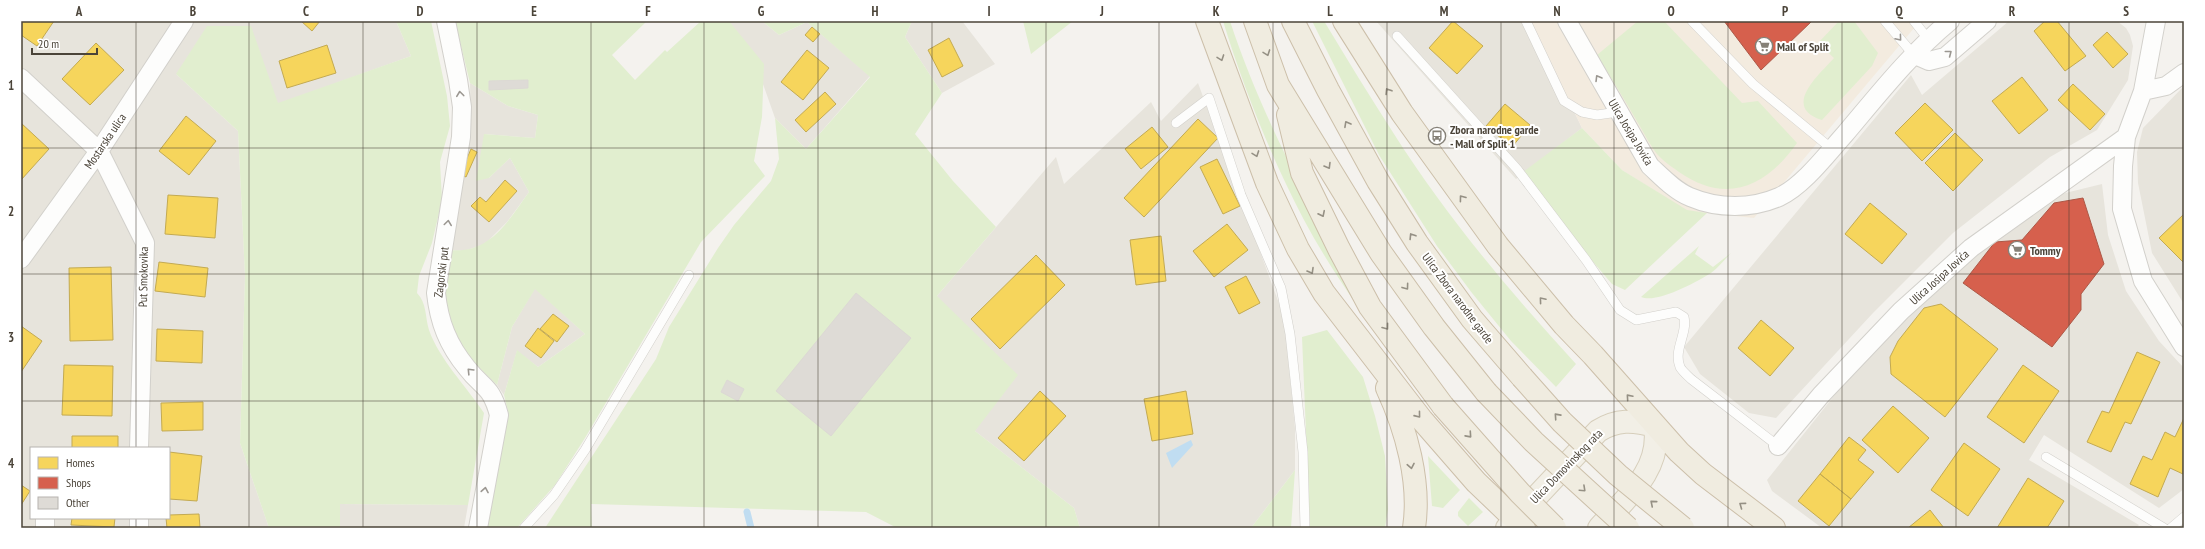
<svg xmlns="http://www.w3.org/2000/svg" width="2205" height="549" font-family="'PT Sans Narrow',sans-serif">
	<rect width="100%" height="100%" fill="#f4f2ee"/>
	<!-- residential -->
	<path fill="#e7e4dc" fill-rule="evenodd" d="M21 21H396L411 56 278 104 176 74 238 131 245 276 240 443 269 528H21ZM31 448H169V518H31Z
		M704 21H762L779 35 807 22 870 76 806 149 775 118 763 84Z
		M912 21H962L995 64 942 93 905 37Z
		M1376 21H1530L1582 128 1516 179Z
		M2009 21H2117L2126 28 2130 35 2133 46 2128 80 2097 130 2050 157 1953 233 1873 313 1776 418 1749 413 1700 374 1684 347 1911 75 1922 95Z
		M470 83 508 106 538 115 535 138 484 134 489 178 510 158 529 192 507 222 485 244 464 251 450 250 460 170 471 130Z
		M1198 83 1284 317 1295 428V470L1251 528H1080L1074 508 975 431 937 296 1056 157 1064 184 1151 102 1161 121Z
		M2184 86V304L2152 253 2138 183 2137 152 2143 128Z
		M2102 184 2108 235 2126 291 2159 341 2184 368V489L2159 508 2044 435 2029 460 2139 525 2136 528H1822L1772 491 1767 480 1845 382 1922 299 1995 237 2053 196Z
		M535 288 585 334 538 367 517 351 504 395 497 385 512 327Z
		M340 504 468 505 464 528H340Z"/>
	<!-- commercial -->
	<path fill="#f3ebdf" d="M1530 21H1920L1754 218 1687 211 1622 170 1582 128Z"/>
	<!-- green -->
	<path fill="#e1eecf" d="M396 21H431L447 96 450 126 440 162 442 200 432 243 419 276 417 293C427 303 425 317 429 330 439 359 467 387 484 413L468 505 340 504V528H269L240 443 245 276 238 131 176 74 207 26H251L278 103 411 56Z
		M455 21H647L612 55 635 80 665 50 667 52 701 21H729L764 64 762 117 754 161 765 176 701 242 585 438 555 485 517 528H487L508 411 504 395 517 350 538 367 585 334 535 289 512 327 497 385 466 355 451 326 444 295 450 250C490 254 508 221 529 192L510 158 489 178 476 181 484 134 535 138 538 115 508 106 470 83Z
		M762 21H912L905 37 942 93 915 134 953 181 996 227 937 296 1018 375 975 431 1074 508 1080 528H897L866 512 591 504 592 528H545L656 359 669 327 718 248 734 225 771 181 779 159 775 118 806 149 870 77 807 22 779 35Z
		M1023 21H1073L1031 54Z
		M1223 21H1230C1268 137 1333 245 1390 352 1360 310 1329 267 1304 220 1271 157 1244 89 1223 21Z
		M1312 21H1324C1347 59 1370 97 1394 134 1446 216 1510 292 1576 364L1556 387 1511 341 1472 293 1437 246 1379 155Z
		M1638 21H1664L1742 103 1758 101 1797 143C1766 187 1726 205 1679 172 1672 167 1663 161 1657 154 1650 145 1644 133 1638 123 1625 100 1611 78 1597 55Z
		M1839 21H1854L1878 53 1872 66 1822 120C1781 107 1819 75 1834 58L1818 43Z
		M1582 128 1622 170 1687 210 1707 213 1625 290 1612 284 1570 235 1523 172Z
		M1699 246 1695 254 1713 267 1731 253C1724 260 1718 268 1711 273 1697 282 1656 304 1641 297Z
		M1327 330 1363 377 1375 416 1385 456 1388 509 1385 528H1310L1302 337Z
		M1428 456 1460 490 1443 508 1432 506Z
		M1295 470 1291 528H1251Z
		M1469 498 1483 512 1468 526 1458 516V512Z"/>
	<!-- water -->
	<path fill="#c0ddf1" d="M1191 440 1193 445 1172 468 1166 453Z"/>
	<!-- homes -->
	<path fill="#f6d55c" stroke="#c3aa52" d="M21 21H54L37 46 21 35Z
		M301 21H320L312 31Z
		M1453 21 1483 46 1457 74 1429 48Z
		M2045 21H2057L2086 56 2065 71 2034 31Z
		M812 27 820 34 813 42 805 35Z
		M2107 32 2128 54 2113 68 2093 45Z
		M949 38 963 66 942 77 928 50Z
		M96 43 124 70 90 105 62 79Z
		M327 45 336 73 287 88 279 61Z
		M807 50 829 68 803 100 781 82Z
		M2022 77 2048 110 2019 134 1992 101Z
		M2073 84 2105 114 2090 130 2058 100Z
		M825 92 836 104 806 132 795 120Z
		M1925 103 1953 130 1922 161 1895 133Z
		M1505 104 1530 125 1512 147 1486 126Z
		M186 116 216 141 189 175 159 151Z
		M1198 119 1218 138 1144 217 1124 198Z
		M21 123 49 149 21 180Z
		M1152 127 1168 147 1141 169 1125 149Z
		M1955 133 1983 160 1953 191 1925 163Z
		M471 149 477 152 466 177 460 174Z
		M1217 159 1240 206 1223 214 1200 167Z
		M505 180 517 191 489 222 471 206 480 197 486 202Z
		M168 195 218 198 215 238 165 234Z
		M1870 203 1907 234 1882 264 1845 234Z
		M2184 214V263L2159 238Z
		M1227 224 1248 250 1214 277 1193 251Z
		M1161 236 1166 281 1136 285 1130 240Z
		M1036 255 1065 285 1000 349 971 319Z
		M159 262 208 268 205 297 155 291Z
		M111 267 113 340 70 341 69 268Z
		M1246 276 1260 303 1239 314 1225 287Z
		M1941 304 1998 349 1945 417 1891 374 1890 357 1898 341 1924 308Z
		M553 314 569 326 557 342 540 329Z
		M1761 320 1794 348 1770 376 1738 348Z
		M21 326 42 341 21 372Z
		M538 328 554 341 541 358 525 346Z
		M157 329 203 331 202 363 156 361Z
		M2137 352 2160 362 2131 424 2125 422 2111 452 2087 442 2102 411 2109 413Z
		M64 365 113 366 112 416 62 415Z
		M2023 365 2059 391 2024 443 1987 417Z
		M1040 391 1066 416 1024 461 998 438Z
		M1186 391 1193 434 1152 441 1144 399Z
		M203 402V430L162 431 161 403Z
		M1893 406 1929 438 1898 473 1862 440Z
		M2184 418 2183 474 2170 468 2158 497 2130 484 2143 456 2152 460 2165 432 2175 437Z
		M72 436H118V448H72Z
		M1849 437 1866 450 1858 460 1874 472 1851 499 1820 474Z
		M1964 443 2000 469 1968 516 1931 490Z
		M169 452 202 456 197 501 169 499Z
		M1820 474 1851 499 1829 526 1798 501Z
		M2028 478 2064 501 2047 528H1997Z
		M21 485 30 491 21 505Z
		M1930 510 1944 528H1908Z
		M199 514 200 528H167L166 518H169V515Z
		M72 518H115L114 527 71 525Z"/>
	<!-- shops -->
	<path fill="#d6604d" stroke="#ac5847" d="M1724 21H1812L1761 70Z
		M2083 198 2104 264 2081 294V310L2052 347 1963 283 1995 242 2022 240 2054 203Z"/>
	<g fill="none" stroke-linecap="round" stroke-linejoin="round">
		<!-- stream -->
		<path stroke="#c0ddf1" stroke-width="7" d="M747 512 751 528"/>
	</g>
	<!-- building -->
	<path fill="#dedbd6" stroke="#dcd9d4" d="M528 80V88L489 90V81Z
		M856 293 911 338 831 436 776 391Z
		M727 380 744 389 738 401 721 392Z"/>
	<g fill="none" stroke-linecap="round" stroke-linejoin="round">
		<defs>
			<path id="service" d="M1526 21 1564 101 1582 112 1597 115 1618 112
				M1692 21 1753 84 1832 149
				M1885 21 1913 54
				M1914 21 1928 39
				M1397 36 1517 169 1586 260 1620 310 1636 320 1676 312 1684 317C1688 333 1673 350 1680 367 1682 371 1688 376 1691 379L1778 446
				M1176 123 1209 98 1241 195 1281 288 1290 334 1303 452 1305 528
				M2046 457 2164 528
				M524 528 554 495 585 450 689 275
				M2171 528 2184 517"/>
			<path id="minor" d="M446 21 458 80 462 107 461 137 436 293C439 322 448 345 467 368 483 389 491 385 499 415L478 528
				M1567 21 1650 166C1662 177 1675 191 1690 197 1718 209 1752 209 1779 197 1803 186 1827 154 1845 134 1878 95 1910 54 1950 21
				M2156 21 2143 91 2126 137 2123 166 2122 209 2143 281 2184 347
				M1913 54 1929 61 1945 57 1987 21
				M21 78 99 151 145 243 139 448
				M2143 91 2166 86 2184 73
				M21 259 99 151 184 21
				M1778 446 1821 395 1901 311 1971 248 2126 137
				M45 518V528
				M139 518V528"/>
			<path id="primary" d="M1507 528 1598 431C1617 419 1633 420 1655 426 1662 470 1626 498 1599 528"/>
			<path id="trunk" d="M1207 21 1267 183 1298 249 1324 293 1422 420 1476 482 1524 528
				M1255 21 1278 85 1381 253 1434 327 1486 392
				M1293 21 1328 90 1378 181 1417 243 1472 319 1522 377
				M1344 21 1402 113 1498 246 1564 325 1593 355 1679 452 1703 474 1774 528
				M1288 115 1302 173 1339 249 1370 307 1443 406
				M1387 388C1406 429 1421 482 1414 528"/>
		</defs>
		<!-- service casing -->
		<use href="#service" stroke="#d2d0cb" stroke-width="10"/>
		<!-- minor casing -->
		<use href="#minor" stroke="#d2d0cb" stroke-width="20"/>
		<!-- primary casing -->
		<use href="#primary" stroke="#d6cebb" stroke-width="24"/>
		<!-- trunk casing -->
		<use href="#trunk" stroke="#ccbfa9" stroke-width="24"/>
		<!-- service -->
		<use href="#service" stroke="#fdfdfc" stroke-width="9"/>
		<!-- minor -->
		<use href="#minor" stroke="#fdfdfc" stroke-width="18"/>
		<!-- primary -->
		<use href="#primary" stroke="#f2efe6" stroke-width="22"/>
		<!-- trunk -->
		<use href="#trunk" stroke="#f0ece0" stroke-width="22"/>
		<defs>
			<path id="trunk-bridge" d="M1522 377 1562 422 1618 475 1683 528
				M1486 392 1534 442 1628 528
				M1443 406 1520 493 1555 528"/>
		</defs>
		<!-- trunk-bridge casing -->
		<use href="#trunk-bridge" stroke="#ccbfa9" stroke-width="24" stroke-linecap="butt"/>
		<!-- trunk-bridge -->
		<use href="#trunk-bridge" stroke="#f0ece0" stroke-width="22"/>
	</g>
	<!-- one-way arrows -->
	<defs><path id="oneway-chevron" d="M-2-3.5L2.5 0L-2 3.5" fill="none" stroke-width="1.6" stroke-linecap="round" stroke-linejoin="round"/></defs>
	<g stroke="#9b9791">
		<use href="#oneway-chevron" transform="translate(1899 38) rotate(50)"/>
		<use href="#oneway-chevron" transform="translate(1949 53) rotate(-38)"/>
		<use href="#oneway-chevron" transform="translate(1598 78) rotate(-121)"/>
		<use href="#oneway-chevron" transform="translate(460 94) rotate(-97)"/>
		<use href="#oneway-chevron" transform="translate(448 223) rotate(-82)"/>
		<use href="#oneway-chevron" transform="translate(470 371) rotate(-134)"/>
		<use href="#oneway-chevron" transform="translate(485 490) rotate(-80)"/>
	</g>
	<g stroke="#959084">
		<use href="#oneway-chevron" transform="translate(1267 53) rotate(70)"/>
		<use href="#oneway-chevron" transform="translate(1221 58) rotate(70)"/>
		<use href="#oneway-chevron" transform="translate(1388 91) rotate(-122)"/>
		<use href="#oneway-chevron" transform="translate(1347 124) rotate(-119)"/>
		<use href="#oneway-chevron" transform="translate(1256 154) rotate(70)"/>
		<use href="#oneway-chevron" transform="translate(1328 166) rotate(59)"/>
		<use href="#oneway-chevron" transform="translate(1462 198) rotate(-127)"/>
		<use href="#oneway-chevron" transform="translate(1322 214) rotate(64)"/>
		<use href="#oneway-chevron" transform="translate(1412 236) rotate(-122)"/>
		<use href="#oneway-chevron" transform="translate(1311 271) rotate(60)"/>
		<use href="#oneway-chevron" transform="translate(1406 287) rotate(54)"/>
		<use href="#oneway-chevron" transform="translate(1542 300) rotate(-130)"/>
		<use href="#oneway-chevron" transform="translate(1386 327) rotate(53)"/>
		<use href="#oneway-chevron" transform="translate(1629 397) rotate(-131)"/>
		<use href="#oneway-chevron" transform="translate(1418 415) rotate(51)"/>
		<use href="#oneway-chevron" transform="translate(1557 416) rotate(-132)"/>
		<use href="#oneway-chevron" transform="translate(1469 435) rotate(48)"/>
		<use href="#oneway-chevron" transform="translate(1411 466) rotate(79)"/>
		<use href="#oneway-chevron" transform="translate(1583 489) rotate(43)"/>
		<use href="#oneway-chevron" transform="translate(1653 503) rotate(-140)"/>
		<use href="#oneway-chevron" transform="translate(1742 505) rotate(-144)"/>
	</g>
	<!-- grid -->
	<path fill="none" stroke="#4b4439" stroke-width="1" stroke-opacity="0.55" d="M136 21V448M249 21V528M363 21V528M477 21V528M591 21V528M704 21V528M818 21V528M932 21V528M1046 21V528M1159 21V528M1273 21V528M1387 21V528M1501 21V528M1614 21V528M1728 21V528M1842 21V528M1956 21V528M2069 21V528M21 148H2184M21 274H2184M21 401H2184M136 518V528"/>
	<!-- icons -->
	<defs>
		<symbol id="supermarket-ring" viewBox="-11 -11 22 22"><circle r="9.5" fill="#fff" stroke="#868178" stroke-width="1.5"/><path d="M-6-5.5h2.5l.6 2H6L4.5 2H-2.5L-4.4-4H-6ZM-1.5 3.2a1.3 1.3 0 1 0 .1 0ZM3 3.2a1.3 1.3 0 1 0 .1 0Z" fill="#868178"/></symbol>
		<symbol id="bus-ring" viewBox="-11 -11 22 22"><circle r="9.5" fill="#fff" stroke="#868178" stroke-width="1.5"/><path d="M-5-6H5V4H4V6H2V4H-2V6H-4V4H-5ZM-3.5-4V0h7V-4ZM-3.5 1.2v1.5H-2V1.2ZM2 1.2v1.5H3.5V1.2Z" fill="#868178"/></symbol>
	</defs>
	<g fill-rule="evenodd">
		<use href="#supermarket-ring" x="1754" y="36" width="20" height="20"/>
		<use href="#bus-ring" x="1427" y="126" width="20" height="20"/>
		<use href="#supermarket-ring" x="2007" y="240" width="20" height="20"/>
	</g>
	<g text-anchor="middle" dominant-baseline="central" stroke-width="4" stroke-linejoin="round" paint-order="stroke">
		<!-- poi labels -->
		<g font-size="12" font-weight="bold" fill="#4b4439" stroke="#fff" text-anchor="start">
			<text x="1777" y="46">Mall of Split</text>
			<text x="1450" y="129">Zbora narodne garde<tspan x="1450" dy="14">- Mall of Split 1</tspan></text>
			<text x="2030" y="250">Tommy</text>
		</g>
		<!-- street labels -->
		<g font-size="12" fill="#4b4439" stroke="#fff">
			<text transform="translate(1631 132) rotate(59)">Ulica Josipa Jovića</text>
			<text transform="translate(105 141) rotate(-56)">Mostarska ulica</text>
			<text transform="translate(441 272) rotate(-83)">Zagorski put</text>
			<text transform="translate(143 277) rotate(-89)">Put Smokovika</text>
			<text transform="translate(1939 277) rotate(-42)">Ulica Josipa Jovića</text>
			<text transform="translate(1458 298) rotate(53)">Ulica Zbora narodne garde</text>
			<text transform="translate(1566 466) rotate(-46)">Ulica Domovinskog rata</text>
		</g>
	</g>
	<!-- border -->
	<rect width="2205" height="549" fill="none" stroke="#ffffff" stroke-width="44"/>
	<!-- legend -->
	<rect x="30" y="447" width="140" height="72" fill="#ffffff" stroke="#b7b4b0"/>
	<rect x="38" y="457" width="20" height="12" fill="#f6d55c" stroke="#b7b4b0"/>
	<text x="66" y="467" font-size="12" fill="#4b4439">Homes</text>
	<rect x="38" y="477" width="20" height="12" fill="#d6604d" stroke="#b7b4b0"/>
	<text x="66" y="487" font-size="12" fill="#4b4439">Shops</text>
	<rect x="38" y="497" width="20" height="12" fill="#dedbd6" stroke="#b7b4b0"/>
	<text x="66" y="507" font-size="12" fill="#4b4439">Other</text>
	<!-- scale -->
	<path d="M32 48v6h65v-6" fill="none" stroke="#4b4439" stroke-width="2"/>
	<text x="38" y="48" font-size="12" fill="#4b4439" stroke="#ffffff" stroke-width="3" paint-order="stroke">20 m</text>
	<rect x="22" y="22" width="2161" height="505" fill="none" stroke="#4b4439" stroke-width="1.5"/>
	<g font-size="13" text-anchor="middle" font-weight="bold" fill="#4b4439">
		<text x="79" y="16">A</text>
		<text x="193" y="16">B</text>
		<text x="306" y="16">C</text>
		<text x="420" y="16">D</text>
		<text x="534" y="16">E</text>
		<text x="648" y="16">F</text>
		<text x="761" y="16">G</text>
		<text x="875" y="16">H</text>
		<text x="989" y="16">I</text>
		<text x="1102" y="16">J</text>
		<text x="1216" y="16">K</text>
		<text x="1330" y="16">L</text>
		<text x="1444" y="16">M</text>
		<text x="1557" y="16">N</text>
		<text x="1671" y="16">O</text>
		<text x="1785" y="16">P</text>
		<text x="1899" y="16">Q</text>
		<text x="2012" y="16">R</text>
		<text x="2126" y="16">S</text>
		<text x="11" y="90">1</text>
		<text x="11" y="216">2</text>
		<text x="11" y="342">3</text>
		<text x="11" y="468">4</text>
	</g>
</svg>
